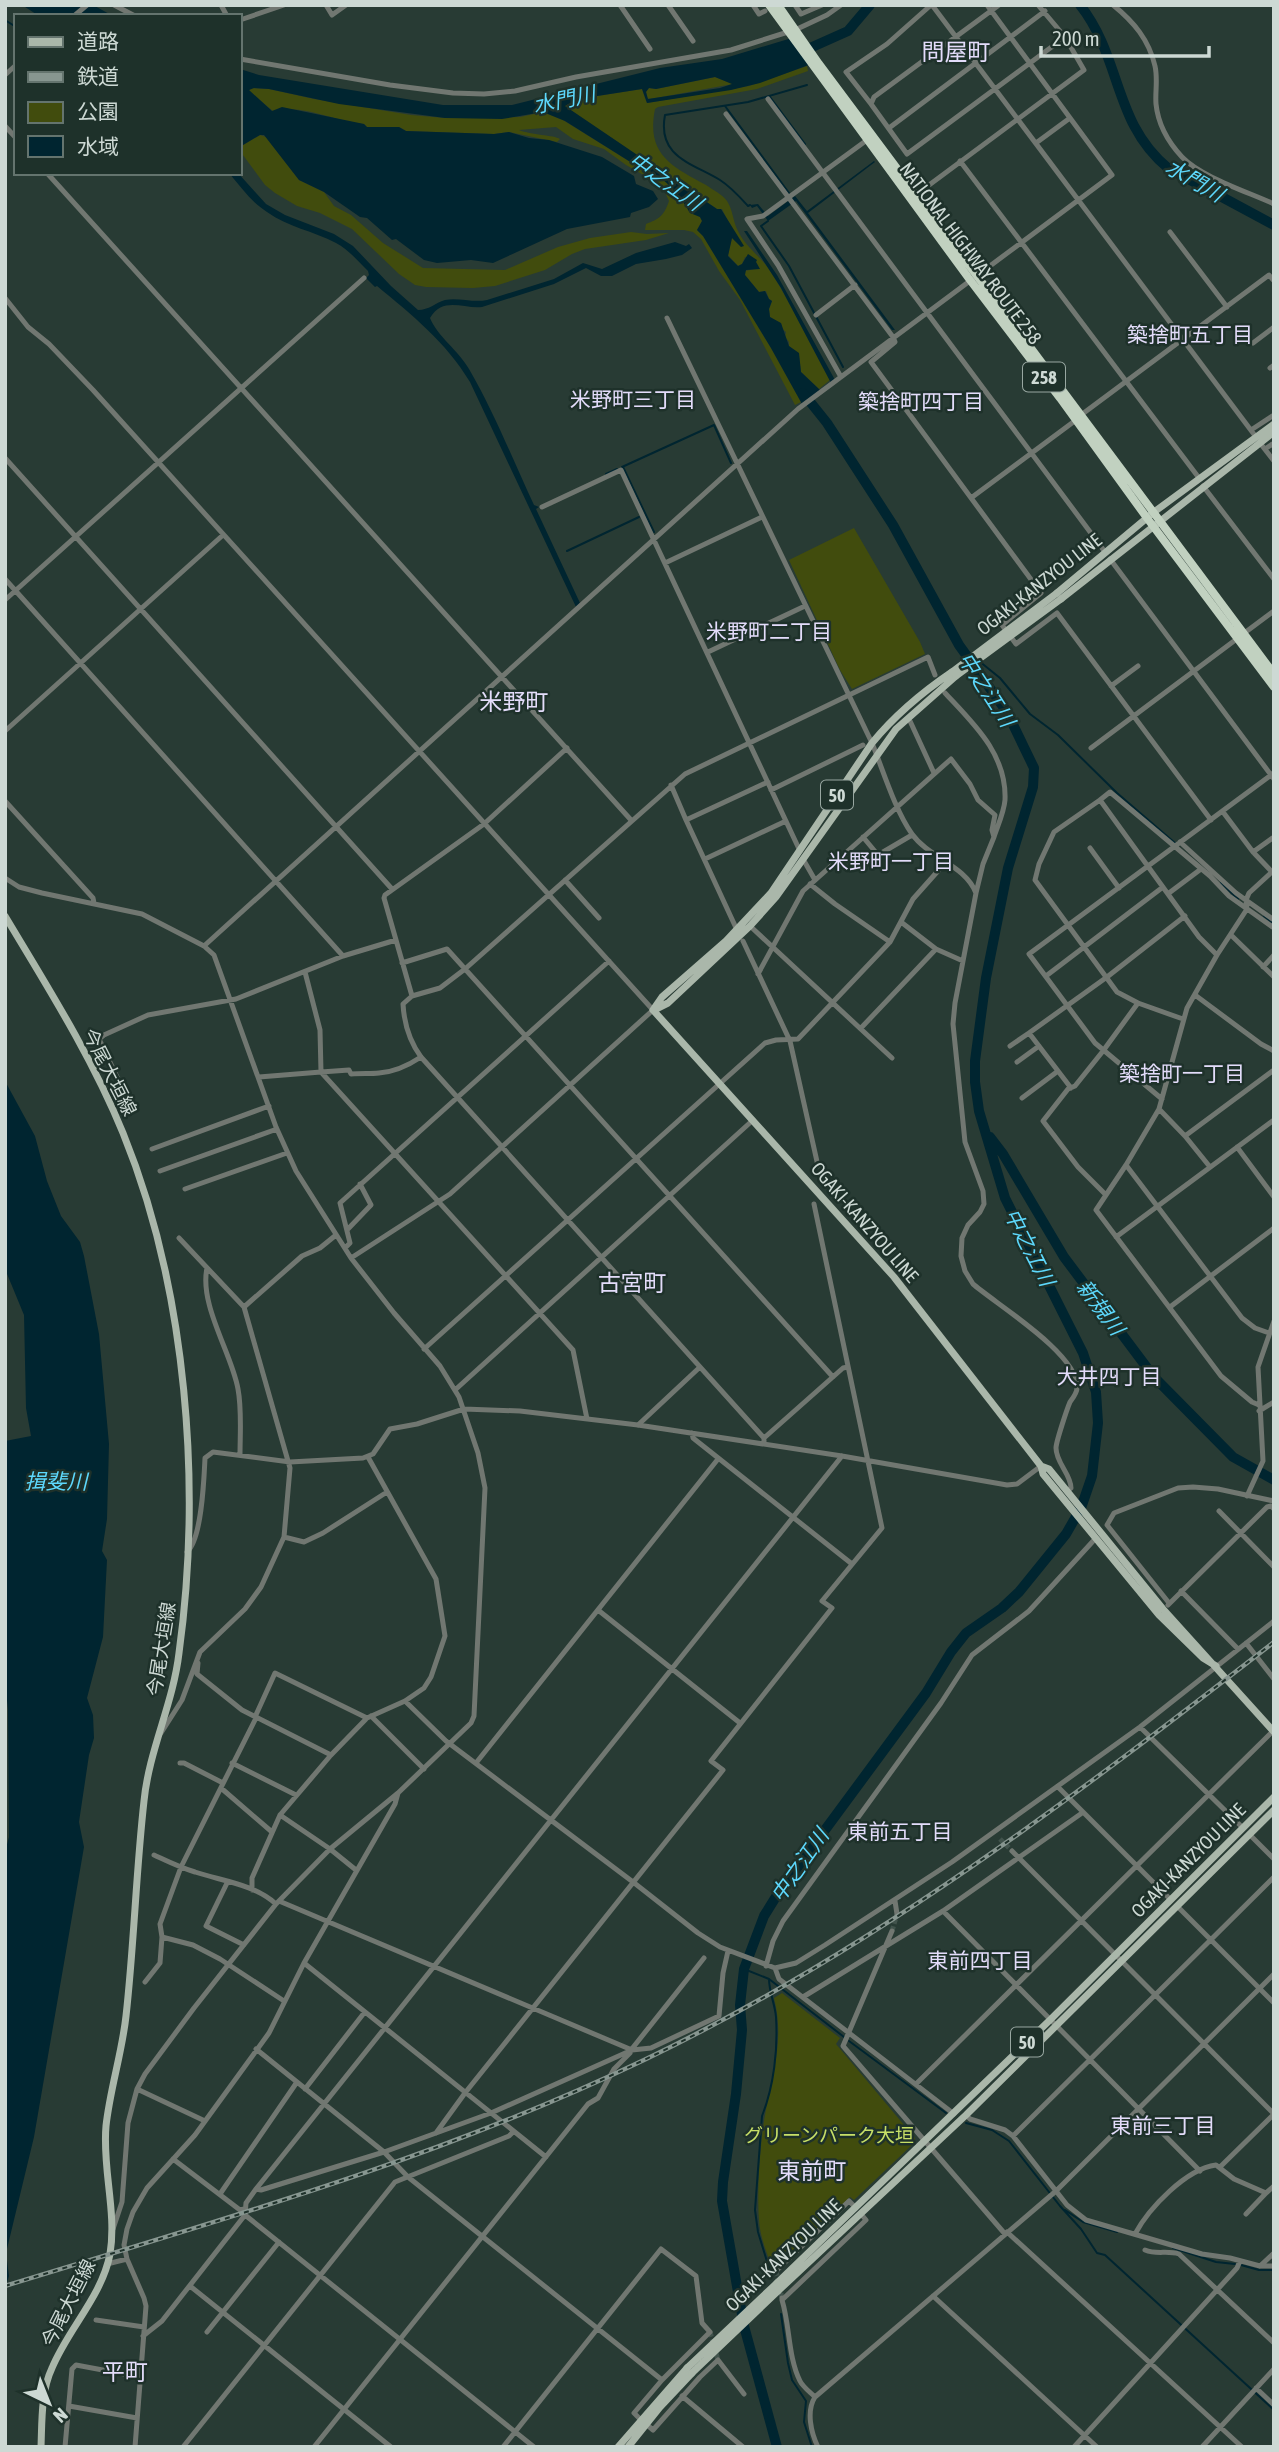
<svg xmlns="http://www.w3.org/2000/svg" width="1279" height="2452" font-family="'Asap Condensed','Noto Sans JP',sans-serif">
	<rect width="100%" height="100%" fill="#283b34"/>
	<!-- green -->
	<path fill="#414c0d" d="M807 66 808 71 757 89 658 107 655 109C646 154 671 166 706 185 713 190 722 194 727 201 733 210 733 222 738 231 746 248 761 256 771 272 793 307 810 345 830 380L819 389 801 372 799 356 789 346V342L785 337 786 332 781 328 782 325 770 317 769 309 772 301 769 299 766 291 759 292 745 275V271L759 268 755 260 745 257 742 264 738 266 728 255 732 238 739 244 722 209H717L564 106 578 99 642 89 647 103 749 86Z
		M715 77 733 84 650 99 647 98 646 91 649 88 656 89Z
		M251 88 269 89 314 99 411 115 445 118 520 117 543 112 563 120 640 168C658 172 683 194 689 211L700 217 702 221 697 230 703 236 771 348 801 402 795 405 740 300 719 271 701 239 693 232 684 230H645L646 224C659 219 664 216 669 201L663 188 654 181 626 165 604 149 573 139 556 127 519 130C531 135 554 135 560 139L557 142 509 132 494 134 406 131 399 127H367L364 124C337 122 297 102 274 112L249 91Z
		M260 135 266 137 299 180 324 192 334 206 351 215 383 243 423 268 505 270 558 247 590 238 631 232 647 234 669 233 646 240 585 249 572 254 545 270 495 286 473 288 426 287 415 285 399 274 352 229 320 213 297 206 275 193 265 185 240 151V141L243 145Z
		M854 528 920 642 925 654 852 689 840 670 789 560Z
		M782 1993 840 2038 836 2044 915 2138 914 2143 854 2200 850 2197 773 2270C769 2259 764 2247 761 2234 755 2208 760 2143 765 2115 772 2074 785 2041 774 1998Z"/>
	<!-- water -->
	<path fill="#002530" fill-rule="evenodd" d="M22 5H93L113 16H39Z
		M795 37 814 63 760 83 731 90 647 103 642 89 578 99 565 106 717 209H721L744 246 741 247 732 238 728 256 738 266 742 264 748 254 757 260 756 262 760 269 746 270 745 275 759 292 765 291 769 299 772 301 769 309 770 317 781 323 789 346 799 353 801 372 820 390 802 404 771 348 703 236 697 230 702 221 700 217 690 213C680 195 661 172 640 168L565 121 543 112 502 119 445 118 339 104 269 89 254 88 249 90 272 111 282 107 364 124 367 127H399L406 131 494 134 509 132 529 138 549 140 602 157 634 176 636 184 653 191 658 199 649 207 631 213 630 217 567 229 493 263 471 260 437 263 424 260 396 239 392 240 367 218 360 217 324 192 299 180 264 135H260L243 145 240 141V69L259 75 443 105H512L660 68 722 59ZM715 77 732 84 720 88 648 99 646 92 649 88 656 89Z
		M874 161 875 162 808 213 895 330H892L796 201 768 221 757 206 752 208 750 205 758 204 768 216 795 196 807 211Z
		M229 173H238L266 204 285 215 334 234 353 246 391 286 418 310C429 310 435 303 445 300 458 297 473 303 487 300L554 279 583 263 602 269 636 253 675 242 686 246 689 244 692 248 682 255 666 259 636 264 612 276H601L586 268 554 284 482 307C463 309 443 296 430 318 437 336 459 351 469 369 494 412 513 460 534 505L539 507 536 509 580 603 576 607 470 382C446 342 412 315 377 286L375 287 366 278 369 275 368 271C358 261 349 250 336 243 313 231 288 227 267 212 251 202 241 187 229 173Z
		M744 231H747L777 275 835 380 831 383 781 288Z
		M5 1081 35 1136 47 1181 61 1216 80 1242 84 1256 99 1334 109 1444 107 1519 102 1551 107 1560 103 1637 87 1698 93 1715 94 1738 89 1755 79 1822 84 1847 34 2137 6 2253 9 2276 5 2289V1852L9 1837 8 1709 5 1682V1441L31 1436 26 1408 24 1315 5 1269Z"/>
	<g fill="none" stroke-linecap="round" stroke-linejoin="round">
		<!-- stream -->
		<path stroke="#002530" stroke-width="2" d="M5 20 16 27
			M770 97 805 144
			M725 106 789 193
			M750 205 748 206C739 196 731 187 720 180 692 163 657 157 665 115L748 102 807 85
			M768 221 761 226 789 266 843 367
			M622 467 714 425 731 463
			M623 467 654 532
			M606 474 617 469
			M567 551 639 517
			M959 645 972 655
			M979 661 1000 678 1030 714 1058 735 1117 793 1175 843
			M1221 883 1238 899
			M1264 916 1274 924
			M744 1969 769 1979 844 2037
			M769 1979C769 1992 775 2004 776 2017 778 2049 774 2086 762 2116L755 2210 758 2232 769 2268
			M849 2041 946 2113
			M966 2123 992 2130 1009 2141 1060 2206 1081 2229 1097 2253 1105 2255 1274 2410
			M1065 2210 1083 2222 1117 2232
			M1173 2248 1216 2262 1235 2264
			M1241 2265 1259 2270H1274
			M781 2314 788 2363 792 2380 806 2401 804 2422 812 2447"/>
		<!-- river -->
		<path stroke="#002530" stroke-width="10" d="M1080 5C1122 58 1113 123 1168 168L1274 225
			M801 52 848 31 870 5
			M990 1137 1003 1154 1064 1257 1154 1377 1233 1457 1274 1480
			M777 2447 744 2326 722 2201 723 2182 736 2094 742 2030 740 2005 744 1969 764 1916 777 1895 926 1693 951 1652 966 1633 1002 1608 1019 1592 1066 1534 1081 1508 1092 1476 1098 1423 1096 1392 1083 1353 1005 1198 979 1111 975 1082V1061L986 978 1008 868 1033 787 1034 768 1007 712 959 645 893 525 827 423 803 393"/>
		<!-- minor-tunnel -->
		<path stroke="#41534c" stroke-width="5" stroke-dasharray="5 2.5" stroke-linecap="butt" d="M1000 1839 1012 1851
			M892 1931 897 1914
			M776 2271 782 2298
			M710 2332 718 2360"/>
		<!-- minor -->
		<path stroke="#717771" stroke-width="5" d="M114 5 135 16
			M221 5 227 16
			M326 5 332 15 346 5
			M620 5 650 49
			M668 5 693 41
			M753 5 759 14 765 11
			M795 5 801 14 822 5
			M932 5 1256 437
			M999 5 874 97 871 104 907 154 1065 37
			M1113 5C1134 22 1149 40 1155 66 1158 79 1155 92 1156 104 1158 124 1169 143 1182 157 1201 177 1248 192 1274 204
			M74 16 87 5
			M240 20 284 5
			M795 30 827 15 841 5
			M240 59 390 85 453 93 484 94 515 91 576 77 731 50 788 32
			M5 75 16 65
			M768 99 1105 552
			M871 104 846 72 887 44 931 5
			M726 114 893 337 895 342 871 362 1041 593 1002 625 1016 644 1057 613 1211 820
			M5 126 16 138
			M889 128 1045 11
			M1036 143 1070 118
			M960 161 1199 478
			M47 173 631 820
			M917 194 1084 70 1065 37 1038 5
			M1170 232 1227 307
			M5 298 28 327 49 344 93 390 653 1010 450 1194 351 1258
			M816 315 855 285
			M667 318 872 743C883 770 895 810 912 834 929 858 965 865 976 893L955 1003 953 1024 965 1142 983 1191 984 1204 980 1212 968 1225 962 1238 961 1256 965 1271 973 1284C996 1304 1080 1355 1077 1388 1077 1393 1073 1398 1070 1402 1067 1409 1056 1442 1056 1448 1056 1463 1071 1474 1071 1488L1067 1491
			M1253 343 1274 327
			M1270 368 1274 365
			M841 377 778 265 747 219 763 216 867 140
			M1081 415 1269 275 1274 281
			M1251 430 1274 415
			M1260 443 1274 461
			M1265 449 1274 443
			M5 458 392 889
			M1203 486 1274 579
			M971 498 1076 420
			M542 507 621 470 800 851
			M1110 559 1274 779
			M665 563 762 517
			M5 579 343 956
			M5 600 364 278
			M1243 634 1274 611
			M708 652 805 606
			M1111 686 1138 666
			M945 693C973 723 1007 754 1005 800 1004 812 998 825 994 837
			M910 721 934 773
			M5 731 223 535
			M567 748 484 824 385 895 384 898 412 996 440 988 465 969 685 774 928 657 935 675
			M1091 748 1238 638
			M671 785 686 820
			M771 790 863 745
			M1100 800 1054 832 1039 864 1035 880 1117 992 1138 1003
			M5 801 93 898 94 903
			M1223 812 1253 852 1272 872
			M863 837 878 855 912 835
			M1180 842 1236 893 1274 920
			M1090 848 1119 888
			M1253 852 1274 837
			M705 859 786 821
			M803 859 815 880
			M5 878 19 887 42 893 142 914 204 946 214 955 276 1127 296 1171 351 1258 394 1313 440 1366 459 1397 478 1453 485 1488 474 1716 471 1723 398 1793 330 1849 276 1904 194 2008 145 2074 137 2089 128 2123 122 2202 113 2229
			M565 880 599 918
			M810 884 835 904 890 942
			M1169 893 1201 869
			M901 922 936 949 963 961
			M750 926 892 1058
			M737 930 686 820 768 782
			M1231 935 1274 977
			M743 941 790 1041 818 1166
			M204 946 798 409 1112 175 987 5
			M1217 955 1199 937 1100 800 1110 792 1210 876 1229 896 1274 928
			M402 963 447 949 833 1377
			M1263 967 1274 955
			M305 972 320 1030 321 1072 349 1070 351 1074C362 1073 370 1074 379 1073 394 1072 409 1065 421 1057
			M758 974 803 891 951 759 970 784 978 800 995 815 992 830 994 837 983 864 976 893
			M1046 976 1163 887
			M1195 995 1261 1044 1274 1051
			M412 996 403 1004C404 1022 410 1042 421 1057L764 1438V1444
			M861 1028 936 949
			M1029 1033 1107 977 1185 916
			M1010 1046 1029 1033 1071 1088
			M1017 1062 1039 1046
			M259 1077 321 1072 573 1350 587 1419
			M1022 1098 1058 1071
			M1162 1099 1095 1043 1029 954 1274 773
			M128 1104V1100L99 1039 104 1035 148 1015 236 999 343 956 396 940
			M1159 1109 1185 1136 1210 1167
			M1185 1136 1274 1070
			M1237 1147 1274 1197
			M152 1149 269 1106
			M1126 1165 1242 1318 1255 1328 1269 1333
			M160 1171 277 1129
			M185 1189 287 1153
			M1105 1194 1078 1167 1043 1121 1068 1089 1075 1086 1103 1051 1138 1003 1183 1019
			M347 1230 371 1205 360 1184
			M1116 1237 1274 1120
			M345 1248 350 1243 340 1203 609 961
			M207 1268C199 1305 232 1354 238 1389 242 1410 240 1434 240 1455
			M244 1307 302 1256 320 1248 336 1235
			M1170 1307 1274 1228
			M424 1349 765 1043 776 1040 798 1039 890 942 913 899 945 863
			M455 1390 753 1120
			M1259 1405 1252 1402 1221 1376 1096 1210 1126 1165 1159 1109 1187 1008 1217 955 1247 909 1246 900 1249 893 1274 870
			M1259 1411 1274 1402
			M638 1425 700 1367
			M692 1433 693 1438 852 1564
			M764 1438 843 1368 848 1367
			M1247 1496 1263 1461 1258 1367 1274 1321
			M1219 1511 1274 1567
			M284 1537 304 1542 323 1533 387 1492
			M187 1552C202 1539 204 1478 205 1458L213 1452 290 1462 363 1458 373 1454 390 1429 417 1424 464 1409 520 1411 638 1425 842 1456 1007 1485 1017 1484 1041 1466
			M1181 1591 1238 1649
			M1169 1603 1107 1525 1114 1513 1178 1488 1193 1487 1218 1489 1274 1501
			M1168 1605 1267 1507 1271 1506 1274 1509
			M598 1610 740 1723
			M1246 1643 1274 1679
			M198 1663 197 1674 242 1710 331 1755
			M405 1701 446 1741 633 1882 698 1933 720 1947 775 1968 796 1963 825 1945 952 1862 1140 1727 1274 1621
			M371 1716 424 1769
			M255 1717 275 1673 367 1718
			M1140 1727 1243 1828
			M161 1733 182 1700 200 1652 245 1609 261 1587 284 1537 290 1468 244 1307 179 1238
			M180 1763H184L223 1783
			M232 1763 296 1795
			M476 1763 718 1459
			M1058 1787 1171 1900
			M221 1788 272 1832
			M280 1815 330 1849 356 1870
			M1249 1834 1274 1859
			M1012 1851 1274 2114
			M154 1855C167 1861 181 1868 195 1872 222 1881 254 1884 276 1904
			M228 1881 206 1926 244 1945
			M252 1890V1878L280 1815 331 1755 367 1718 405 1701 424 1688 431 1677 445 1636 436 1579 368 1457
			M279 1901 632 2050
			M895 1901 897 1914
			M1177 1906 1274 2003
			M943 1911 1200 2171
			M892 1931 843 2046 1005 2234
			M162 1937 193 1945 220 1959 284 2001
			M304 1963 546 2157
			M766 1966 773 1941 783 1921 941 1703 972 1655 1029 1611 1095 1539
			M775 1968 779 1979 954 2114
			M145 1982 160 1963 162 1937 160 1924 181 1867 256 1718
			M803 1997 943 1911 1082 1813
			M256 2049 384 2152 408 2177 662 2380
			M631 2050 704 1958
			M916 2084 1274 1730
			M137 2089 205 2121
			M305 2089 364 2013
			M966 2115 970 2119 1005 2130 1013 2136 1067 2205 1086 2220 1202 2254 1230 2258 1260 2266H1274
			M436 2133 465 2093 723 1770 711 1761 832 1608 822 1601 882 1528 814 1204
			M1013 2136 1274 1877
			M173 2159 240 2210 244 2209
			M1220 2167 1274 2114
			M256 2189 261 2190 384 2152 491 2113 632 2050 651 2048 719 2016 723 1973 728 1951
			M220 2194 297 2082
			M1246 2214 1266 2193
			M1007 2232 1242 2447
			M1135 2234C1149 2208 1186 2169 1216 2165L1234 2179 1266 2193 1274 2186
			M1145 2250C1157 2255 1167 2250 1179 2254L1274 2343
			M107 2264 127 2259
			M1260 2266 1274 2253
			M767 2272 769 2275 776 2271 849 2201 856 2208
			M190 2286 391 2447
			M933 2296 1097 2447
			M782 2298V2300L866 2220 861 2214
			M782 2300C790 2326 788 2357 800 2381 803 2387 810 2392 815 2397L1056 2191 1274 1974
			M96 2320 144 2327
			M207 2332 279 2242
			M143 2336 162 2321 245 2215
			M1256 2388 1274 2405
			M682 2396 743 2447
			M815 2397C806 2411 811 2433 818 2447
			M69 2406 137 2418
			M646 2424 653 2430 700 2377 718 2360 744 2394
			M65 2447 72 2369 76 2365 140 2377
			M135 2447 146 2306 144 2298 127 2259 124 2245 127 2229 133 2212 147 2188 195 2135 269 2033 304 1963 395 1804 398 1793
			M183 2447 395 2182 509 2136 513 2132
			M314 2447 588 2104 598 2098 614 2069 630 2053
			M503 2447 661 2249 696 2276 702 2323 710 2332 662 2380 634 2413 640 2419
			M534 2447 245 2215 246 2203 256 2189 842 1456
			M1074 2447 1237 2268 1240 2261
			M1202 2447 1274 2369"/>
		<!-- major -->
		<path stroke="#aab7aa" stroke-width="7" d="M1057 593 1154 512 1274 424
			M1061 599 1274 432
			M5 916C47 986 92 1057 123 1133 187 1290 202 1486 179 1653 173 1704 149 1750 144 1801 136 1872 134 1945 126 2016 122 2053 110 2089 106 2126 102 2168 117 2212 110 2254 102 2296 68 2329 52 2368 41 2391 42 2421 41 2447
			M653 1010 894 1277 1041 1466 1043 1474 1159 1615 1203 1658 1216 1666
			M653 1010 662 997 726 941 771 893 872 743C895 715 921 693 952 672
			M654 1010 668 1003 750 926 776 897 896 729 956 676
			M1041 1466 1049 1469 1163 1609 1274 1732
			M777 2283 1050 2020 1274 1797
			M778 2291 966 2115 1274 1810
			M618 2447 687 2368
			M628 2447 660 2407 692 2373"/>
		<!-- highway -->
		<path stroke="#c1d1c0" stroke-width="8" d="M769 5 970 280 1060 398 1147 518 1274 687
			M778 5 819 64 1274 674"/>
		<defs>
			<path id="rail" d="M5 2286C221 2220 440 2158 644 2060 873 1950 1074 1797 1274 1642"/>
		</defs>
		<!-- rail casing -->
		<use href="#rail" stroke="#879690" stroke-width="4.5"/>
		<!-- rail -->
		<use href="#rail" stroke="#1e312a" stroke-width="2" stroke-dasharray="5" stroke-linecap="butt"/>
		<!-- major-bridge -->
		<path stroke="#aab7aa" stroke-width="7" d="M952 672 1057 593
			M956 676 1061 599
			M687 2368 777 2283
			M692 2373 778 2291"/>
	</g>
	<g text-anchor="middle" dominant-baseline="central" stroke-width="5" stroke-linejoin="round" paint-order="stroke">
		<!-- shield labels -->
		<g fill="#1e312a" stroke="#98a7a1" stroke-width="2">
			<rect x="1023" y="362.5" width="42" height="29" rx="5"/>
			<rect x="821" y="780.5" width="32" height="29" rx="5"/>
			<rect x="1011" y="2027.5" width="32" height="29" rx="5"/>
		</g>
		<g font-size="18" font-weight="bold" fill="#cdd9d4">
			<text x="1044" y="377">258</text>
			<text x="837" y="795">50</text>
			<text x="1027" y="2042">50</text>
		</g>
		<!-- street labels -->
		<g font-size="19" fill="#cdd9d4" stroke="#1e312a">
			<text transform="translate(971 253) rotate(53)">NATIONAL HIGHWAY ROUTE 258</text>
			<text transform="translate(1039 584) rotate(-38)">OGAKI-KANZYOU LINE</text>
			<text transform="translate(110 1072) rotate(63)">今尾大垣線</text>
			<text transform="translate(865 1222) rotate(49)">OGAKI-KANZYOU LINE</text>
			<text transform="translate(161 1649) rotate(-81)">今尾大垣線</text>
			<text transform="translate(1188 1860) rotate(-45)">OGAKI-KANZYOU LINE</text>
			<text transform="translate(783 2255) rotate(-44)">OGAKI-KANZYOU LINE</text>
			<text transform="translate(68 2303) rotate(-63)">今尾大垣線</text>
		</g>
		<!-- park labels -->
		<g font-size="19" fill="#c7df67" stroke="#1e312a">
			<text x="829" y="2135">グリーンパーク大垣</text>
		</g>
		<!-- water labels -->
		<g font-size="21" font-style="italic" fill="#5dd8fc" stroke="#1e312a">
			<text transform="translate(564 99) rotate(-12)">水門川</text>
			<text transform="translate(1195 180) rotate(30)">水門川</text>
			<text transform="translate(666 181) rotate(35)">中之江川</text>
			<text transform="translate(987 689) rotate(57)">中之江川</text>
			<text transform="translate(1030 1247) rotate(63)">中之江川</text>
			<text transform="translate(1101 1307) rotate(53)">新規川</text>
			<text x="56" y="1481">揖斐川</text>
			<text transform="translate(799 1865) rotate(-55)">中之江川</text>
		</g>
		<!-- neighbourhood labels -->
		<g font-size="21" fill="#e3dcfa" stroke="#1e312a">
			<text x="1190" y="334">築捨町五丁目</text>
			<text x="633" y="399">米野町三丁目</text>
			<text x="921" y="401">築捨町四丁目</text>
			<text x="769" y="631">米野町二丁目</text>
			<text x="891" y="861">米野町一丁目</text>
			<text x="1182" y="1073">築捨町一丁目</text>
			<text x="1109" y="1376">大井四丁目</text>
			<text x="900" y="1831">東前五丁目</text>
			<text x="980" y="1960">東前四丁目</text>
			<text x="1163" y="2125">東前三丁目</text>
		</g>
		<!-- quarter labels -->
		<g font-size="23" fill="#e3dcfa" stroke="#1e312a">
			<text x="956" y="52">問屋町</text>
			<text x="514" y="702">米野町</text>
			<text x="632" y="1283">古宮町</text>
			<text x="812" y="2171">東前町</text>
			<text x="125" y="2372">平町</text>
		</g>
	</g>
	<!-- border -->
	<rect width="1279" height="2452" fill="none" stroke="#cdd9d4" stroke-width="14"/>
	<!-- legend -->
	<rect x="14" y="14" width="228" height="161" fill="#1e312a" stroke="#64746e" stroke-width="2"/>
	<rect x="28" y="37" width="35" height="10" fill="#aab7aa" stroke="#64746e" stroke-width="2"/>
	<text x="77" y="49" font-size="21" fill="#cdd9d4">道路</text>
	<rect x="28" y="72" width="35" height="10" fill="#879690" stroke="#64746e" stroke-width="2"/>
	<text x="77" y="84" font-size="21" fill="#cdd9d4">鉄道</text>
	<rect x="28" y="102" width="35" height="21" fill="#414c0d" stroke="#64746e" stroke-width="2"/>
	<text x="77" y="119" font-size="21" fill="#cdd9d4">公園</text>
	<rect x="28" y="136" width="35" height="21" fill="#002530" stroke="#64746e" stroke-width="2"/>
	<text x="77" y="154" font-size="21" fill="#cdd9d4">水域</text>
	<!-- north arrow -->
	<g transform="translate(49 2403) rotate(137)" stroke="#1e312a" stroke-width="5" paint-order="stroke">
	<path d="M0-5L12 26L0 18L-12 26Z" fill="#cdd9d4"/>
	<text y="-10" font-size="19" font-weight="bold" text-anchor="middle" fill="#cdd9d4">N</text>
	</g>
	<!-- scale -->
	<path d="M1041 46v10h168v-10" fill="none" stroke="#cdd9d4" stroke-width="3.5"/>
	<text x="1052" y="46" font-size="21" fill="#cdd9d4" stroke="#1e312a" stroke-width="5" paint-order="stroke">200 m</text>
</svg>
